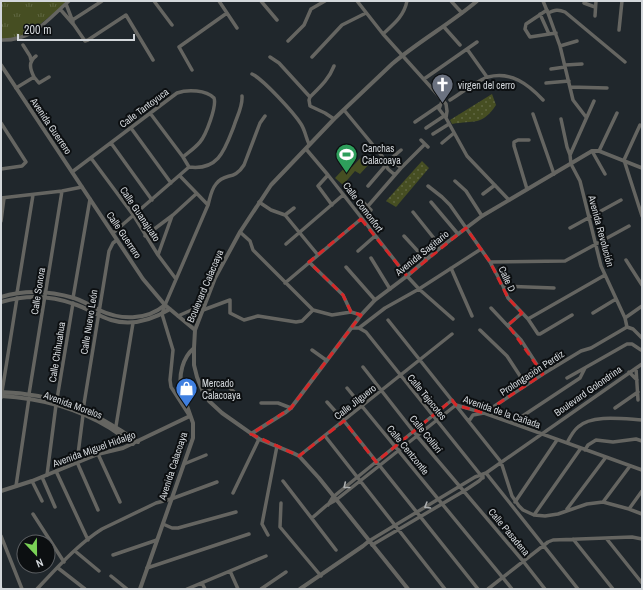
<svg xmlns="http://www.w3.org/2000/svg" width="643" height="590" font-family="'Archivo Narrow',sans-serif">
	<defs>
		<pattern id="grass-tufts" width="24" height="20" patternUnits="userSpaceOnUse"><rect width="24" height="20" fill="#464e22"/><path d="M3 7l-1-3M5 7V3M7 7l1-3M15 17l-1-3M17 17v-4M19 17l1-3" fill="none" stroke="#606742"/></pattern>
		<pattern id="park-dots" width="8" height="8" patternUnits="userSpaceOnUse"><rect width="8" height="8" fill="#464e22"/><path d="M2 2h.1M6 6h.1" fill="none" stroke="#606742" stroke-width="1.8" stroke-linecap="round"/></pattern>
	</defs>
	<rect width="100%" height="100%" fill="#20272c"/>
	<!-- grass -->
	<path fill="url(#grass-tufts)" d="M1 1H69L28 34 20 38 1 39Z"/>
	<!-- park -->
	<path fill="url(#park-dots)" d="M492 94 496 105C482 126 474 120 452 124L450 120Z
		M422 161 429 168 396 207 386 201Z"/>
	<!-- garden -->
	<path fill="#464e22" d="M364 154 372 161 360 174 355 171 343 185 335 178 348 164 352 167Z"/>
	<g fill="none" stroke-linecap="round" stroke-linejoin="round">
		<!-- minor -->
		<path stroke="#656561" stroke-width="3.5" d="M154 1 172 25
			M219 1 237 28
			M261 1 277 20
			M357 1 383 34 446 104 447 111 446 118
			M451 1 462 13
			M543 1 548 13 560 46 573 100 586 117
			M584 3 595 7
			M66 4 73 22
			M60 9 74 25 85 41 88 40 126 15 153 60
			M547 10 526 24 525 29 530 37 556 33
			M548 13C555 10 558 9 565 12L625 62
			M540 14 549 34
			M595 16 596 1
			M71 21 102 1
			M444 27 460 45
			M619 30 622 1
			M383 34C394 24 404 16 407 1
			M1 40C33 41 47 20 69 1
			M288 41 304 25 311 9 325 1
			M23 45 30 56 31 60
			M560 46 577 41
			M467 49 487 77
			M270 57 279 63 310 97
			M312 57 342 25 366 13
			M565 65 582 64
			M551 69 565 67
			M192 70 179 47 227 13
			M252 74C263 79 294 113 301 124 305 130 306 138 309 144
			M34 77C30 69 28 62 36 56
			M424 79 477 42
			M546 83 569 81
			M570 87 607 88
			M16 88 34 77 39 83 49 77
			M310 97C320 87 329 79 334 66
			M310 97 309 100 310 106 325 113 334 119
			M450 100C458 95 480 79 488 77 511 71 528 84 543 100
			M442 101 439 109 446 118 467 156 509 200
			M344 110 387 162
			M150 113 183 157 189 167
			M533 114 554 174
			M561 119 567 147 570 155 571 164 580 181 601 266 625 318 627 327 633 329 642 338
			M415 122 440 105
			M1 123 26 162 22 166 1 169
			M640 125 624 160 642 216
			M131 128 171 183
			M426 128 444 116
			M433 134 449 124
			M421 140 428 147
			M111 143 152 200
			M442 143 454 133
			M306 149 328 175 407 276 419 289 453 319
			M592 151 605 174
			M599 151 617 113
			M570 155 594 101
			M91 158 134 216 158 255 176 279
			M389 161 394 162 401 168
			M386 165 388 169 395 175
			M189 167C219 171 225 149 234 126 237 116 243 106 242 96
			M72 172 177 93C188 89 206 90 214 98 217 106 206 135 200 142 195 148 189 152 183 157
			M328 175 318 186 332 205
			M180 176 208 205
			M455 181 466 191 482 216
			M368 186 386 165 387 162 401 150
			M428 186 442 197 450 205 490 262 503 286 508 298 528 319 538 334H540L572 315
			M527 189 514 146V142L518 140H529
			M483 194 495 185
			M1 198 62 191 82 187
			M259 202 271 210 285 215 318 255
			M431 202 458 234
			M364 203 371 210
			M368 206 401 168 425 144
			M413 212 441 247
			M285 215 294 208
			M1 221 4 198
			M570 228 621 200
			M240 232 250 241 253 250 313 310 332 315 351 312 361 315
			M113 233 189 167
			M145 236 173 215 196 194
			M404 236 426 260
			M286 244 343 195
			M358 251 375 236
			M158 255 172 216
			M371 258 390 289
			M626 260 642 285
			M309 262 343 295 351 312
			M490 262 565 261 629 226
			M346 267 375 300
			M451 268 472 316
			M285 283 361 219
			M503 286 554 288
			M17 293 33 195
			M73 298 90 199
			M491 308 521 340 543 374
			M203 310 230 300V313L244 320 258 316 296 322 302 321 313 310
			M593 313 616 299
			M178 316 205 304
			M625 318 642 306
			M528 319 605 275
			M388 320 501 462 512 496 519 506 523 510 534 515 545 516 558 514 587 504 603 502 629 509 642 514
			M508 325 522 313
			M352 328H359L385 308 419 289 481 249
			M359 328 366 332 483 478
			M480 330 507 356 526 385
			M312 350 326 360
			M363 367 417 436 523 561 545 589
			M636 368 638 400
			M629 372 637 380
			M567 378 627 344H632L641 350
			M347 388 512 589
			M203 392 225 384 240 397
			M29 394 62 191
			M1 398 17 298
			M327 402 344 421 478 589
			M261 403H278L291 408
			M615 408 638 392
			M83 410 109 251 113 243 117 240
			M83 415 77 462 98 510
			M189 415 171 387 170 380 173 350 162 314 165 305 208 205C210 198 211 190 216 184 225 172 234 181 244 165L260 123 265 116
			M469 421 473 415 484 413 543 374 581 351 591 348 627 327
			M512 423 580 378 585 368
			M116 426 133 323
			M325 436 445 589
			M567 443C570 437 573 431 578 427 592 414 624 419 642 420
			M585 450 588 445 596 440 613 442 636 439 642 441
			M98 454 120 502
			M299 456 452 334
			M184 464 206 455
			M56 471 88 540
			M486 473 578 589
			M47 475 56 405 73 303
			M42 477 55 507
			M32 481 42 501
			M283 481 336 550
			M16 486 29 398
			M233 493 259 439
			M515 502 557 440
			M603 502 630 466
			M281 503 280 527 321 576
			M328 505 333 497 452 400
			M567 509 606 457
			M629 509 642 491
			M33 514 64 562
			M534 515 581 448
			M312 518 327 505 336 500 456 405 484 413 642 470
			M163 524 172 528H178L236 512
			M268 535 262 524 277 446
			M1 536 22 589
			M606 538 642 583
			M573 539 613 589
			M369 541 475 477 486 473 642 364
			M372 545 464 491 479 481 483 477
			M75 551 99 571
			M113 555 157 540
			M58 568 85 589
			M147 568 249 534
			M230 571 238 589
			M111 576 127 589
			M202 583 205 589
			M1 588V589
			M37 589C56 569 78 544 102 529L156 503 171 499 217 482
			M187 589 266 556
			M261 589 286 572
			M488 589 548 542 553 540 632 537 642 539"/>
		<!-- tertiary -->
		<path stroke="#656561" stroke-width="4" d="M1 65 143 279 165 305 195 330
			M1 297C24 290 50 291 74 298 83 301 90 305 99 310 120 320 146 321 165 305
			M1 302C25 295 50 295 74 304 87 308 98 316 111 320 131 326 152 320 170 309
			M1 392C53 393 96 412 138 442
			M1 396C39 398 77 408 110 428 118 433 125 439 133 444
			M251 434 286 412 291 408 361 315 375 300 407 276 441 247 482 216 592 151H599L642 168
			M1 491 32 481 98 454 123 448 190 416
			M140 589 193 438V423L181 389C179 375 182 358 194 348
			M300 589 363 546 369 541
			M408 589 319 478 299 456 293 453 259 439 222 413 209 401 203 392 197 377 194 365V348L195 330 215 278 240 232 271 185 334 119 392 64C419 41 450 24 477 1"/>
	</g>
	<!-- one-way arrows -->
	<defs><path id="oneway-chevron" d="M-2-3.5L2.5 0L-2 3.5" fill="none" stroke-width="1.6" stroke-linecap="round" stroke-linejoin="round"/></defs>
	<g stroke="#acafb0">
		<use href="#oneway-chevron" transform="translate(346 486) rotate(141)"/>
		<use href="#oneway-chevron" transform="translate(427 506) rotate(149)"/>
	</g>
	<!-- marked area -->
	<path fill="none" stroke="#d62828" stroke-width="3" stroke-dasharray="8 5" stroke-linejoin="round" d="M361 219 407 276 466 228 490 262 508 298 522 313 508 325 543 374 484 413 456 405 452 400 376 462 344 421 299 456 251 434 291 408 361 315 351 312 343 295 309 262Z"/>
	<!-- icons -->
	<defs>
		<symbol id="church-pin" viewBox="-11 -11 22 30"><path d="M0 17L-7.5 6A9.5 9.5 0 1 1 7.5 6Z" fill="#6b7280" stroke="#0c0f11"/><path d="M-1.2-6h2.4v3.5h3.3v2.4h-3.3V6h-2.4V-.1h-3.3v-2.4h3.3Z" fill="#fff"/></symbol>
		<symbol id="stadium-pin" viewBox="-11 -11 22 30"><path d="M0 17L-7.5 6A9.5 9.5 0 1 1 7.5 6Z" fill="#2e9e5b" stroke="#0c0f11"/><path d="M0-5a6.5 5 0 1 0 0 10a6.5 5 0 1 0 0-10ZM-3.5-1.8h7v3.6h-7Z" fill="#fff"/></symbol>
		<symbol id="shop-pin" viewBox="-11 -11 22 30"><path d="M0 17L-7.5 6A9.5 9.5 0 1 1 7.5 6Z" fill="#3f7fe0" stroke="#0c0f11"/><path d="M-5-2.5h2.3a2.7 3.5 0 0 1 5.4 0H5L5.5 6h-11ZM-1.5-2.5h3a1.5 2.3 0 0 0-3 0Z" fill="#fff"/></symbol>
	</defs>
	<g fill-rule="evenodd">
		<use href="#church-pin" x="430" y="72" width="25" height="34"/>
		<use href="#stadium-pin" x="334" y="142" width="25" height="34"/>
		<use href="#shop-pin" x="174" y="376" width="25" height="34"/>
	</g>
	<g text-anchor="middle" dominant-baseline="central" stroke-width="4" stroke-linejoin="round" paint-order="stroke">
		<!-- poi labels -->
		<g font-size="10" fill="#d3d7db" stroke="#0c0f11" text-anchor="start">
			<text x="458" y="85">virgen del cerro</text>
			<text x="362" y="148">Canchas<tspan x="362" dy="12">Calacoaya</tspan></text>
			<text x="202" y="383">Mercado<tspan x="202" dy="12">Calacoaya</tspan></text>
		</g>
		<!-- street labels -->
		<g font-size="10" fill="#d3d7db" stroke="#0c0f11">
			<text transform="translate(144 108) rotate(-37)">Calle Tantoyuca</text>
			<text transform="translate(51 126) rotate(56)">Avenida Guerrero</text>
			<text transform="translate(363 207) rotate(53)">Calle Comonfort</text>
			<text transform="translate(140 214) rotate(56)">Calle Guanajuato</text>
			<text transform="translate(601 231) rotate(75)">Avenida Revolución</text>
			<text transform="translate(124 235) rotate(56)">Calle Guerrero</text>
			<text transform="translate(422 253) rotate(-39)">Avenida Sagitario</text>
			<text transform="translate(507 279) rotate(65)">Calle D</text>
			<text transform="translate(205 286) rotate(-67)">Boulevard Calacoaya</text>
			<text transform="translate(38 291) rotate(-81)">Calle Sonora</text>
			<text transform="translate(89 322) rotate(-81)">Calle Nuevo León</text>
			<text transform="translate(57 352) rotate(-81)">Calle Chihuahua</text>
			<text transform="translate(532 373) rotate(-33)">Prolongación Perdiz</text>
			<text transform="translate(588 391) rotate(-35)">Boulevard Golondrina</text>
			<text transform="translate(427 397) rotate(51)">Calle Tejocotes</text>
			<text transform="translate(355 402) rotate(-38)">Calle Jilguero</text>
			<text transform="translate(73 405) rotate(20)">Avenida Morelos</text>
			<text transform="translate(502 412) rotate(19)">Avenida de la Cañada</text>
			<text transform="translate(426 434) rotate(51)">Calle Colibrí</text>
			<text transform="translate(94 449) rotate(-20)">Avenida Miguel Hidalgo</text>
			<text transform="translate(408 450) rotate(51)">Calle Centzontle</text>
			<text transform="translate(173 466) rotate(-72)">Avenida Calacoaya</text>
			<text transform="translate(509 532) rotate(50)">Calle Pasadena</text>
		</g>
	</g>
	<!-- border -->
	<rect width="643" height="590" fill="none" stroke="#d3d7db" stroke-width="4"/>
	<!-- north arrow -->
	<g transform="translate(36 554) rotate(158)"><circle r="19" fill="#0c0f11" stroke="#5c5f62"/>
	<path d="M0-3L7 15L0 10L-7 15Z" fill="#7ad156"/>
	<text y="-6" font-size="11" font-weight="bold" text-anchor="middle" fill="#d3d7db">N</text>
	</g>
	<!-- scale -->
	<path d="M18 34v6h116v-6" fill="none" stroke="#d3d7db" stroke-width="2"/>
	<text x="24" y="34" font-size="12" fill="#d3d7db" stroke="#0c0f11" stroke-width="3" paint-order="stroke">200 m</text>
</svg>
